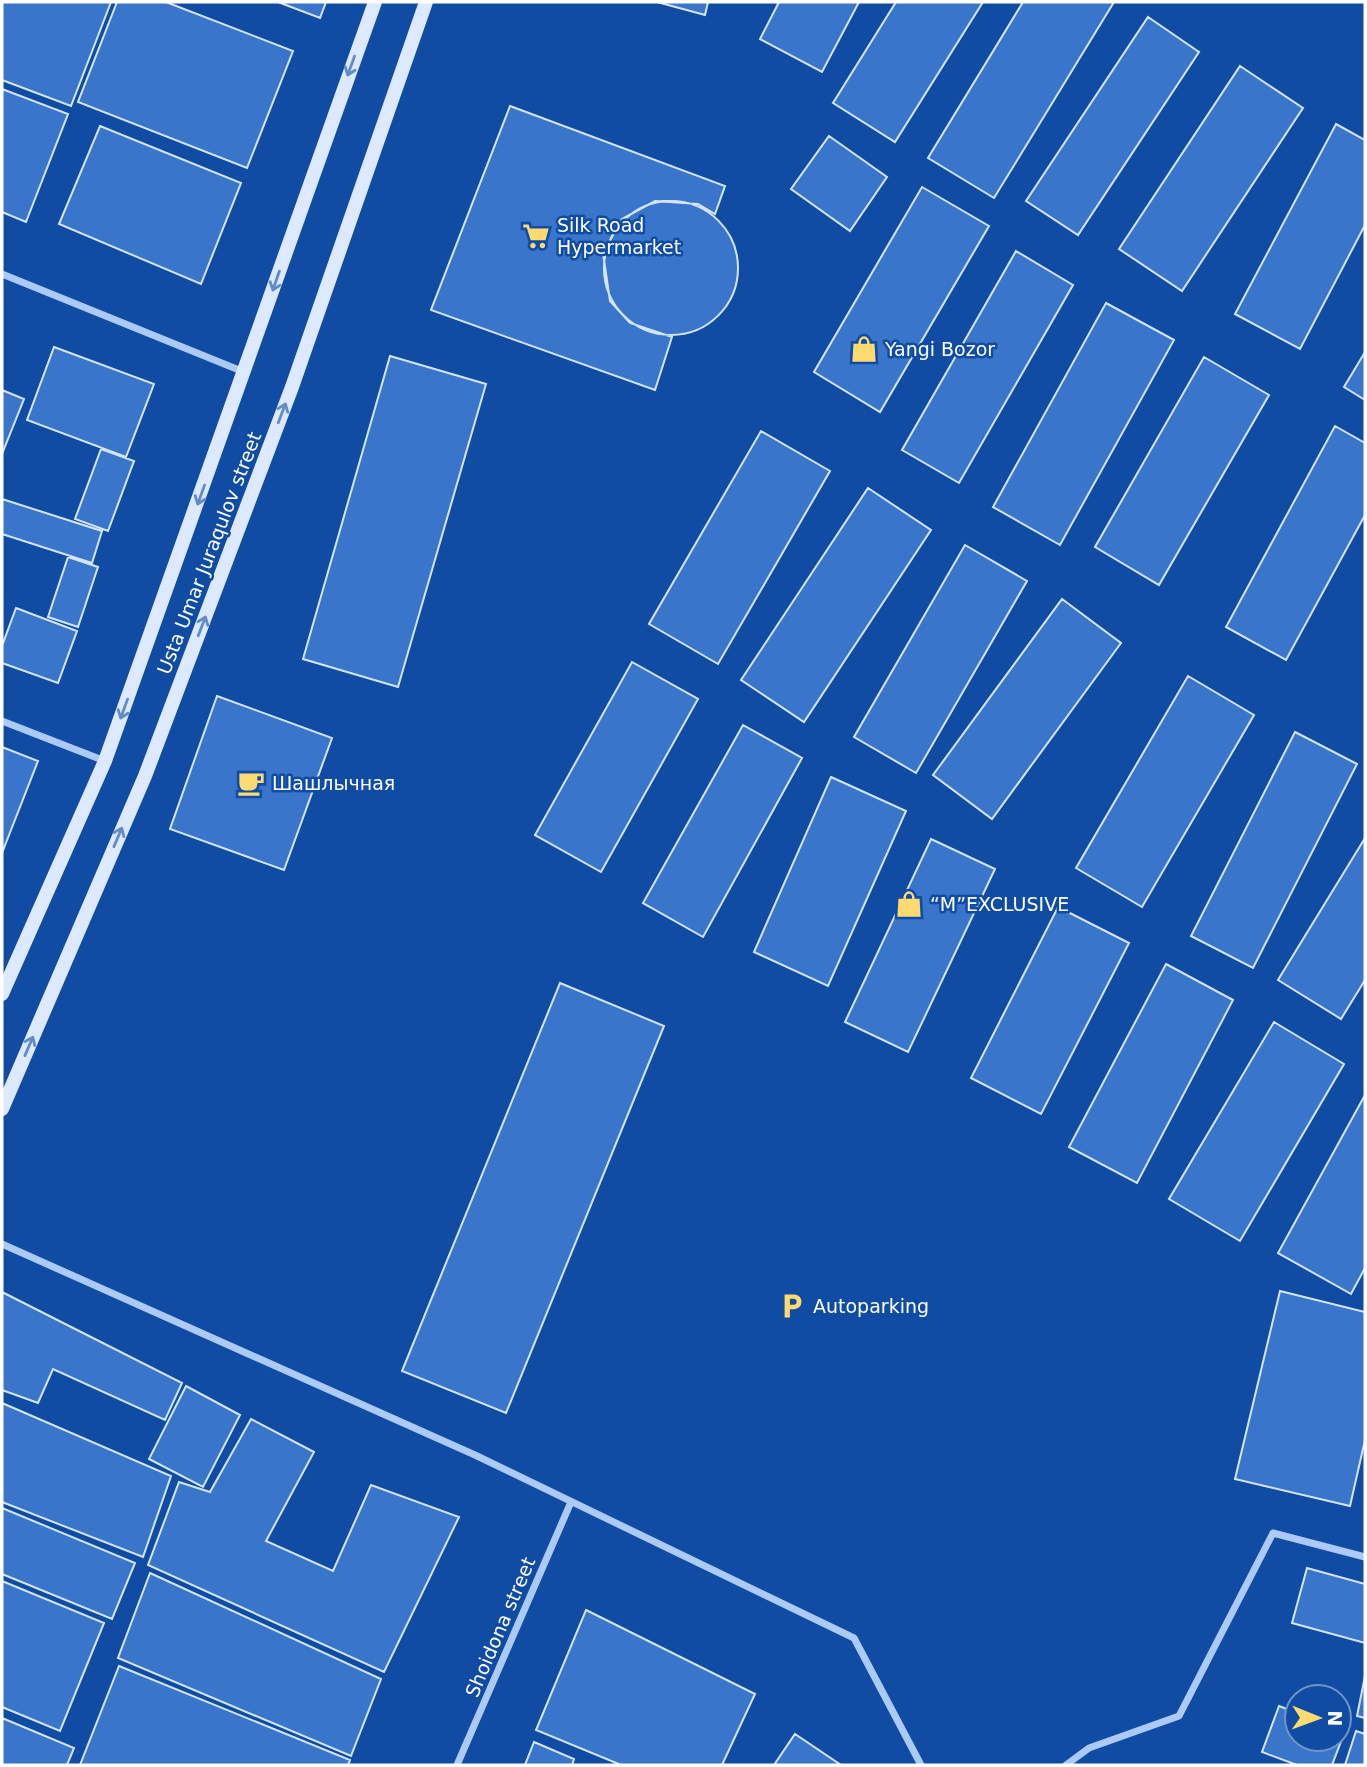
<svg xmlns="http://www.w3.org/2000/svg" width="1367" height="1767" font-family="'DejaVu Sans',sans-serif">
	<rect width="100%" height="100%" fill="#104ca3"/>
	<!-- building -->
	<path fill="#3975ca" stroke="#d4e6fe" stroke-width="2" d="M2 2H111L71 106 2 80Z
		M117 2H166L293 51 247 168 78 102Z
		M278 2H326L320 18Z
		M657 2H708L705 15Z
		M779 2H859L822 72 760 39Z
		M896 2H983L895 142 833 103Z
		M1023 2H1114L994 198 928 158Z
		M1148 17 1199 52 1078 235 1026 201Z
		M1240 66 1303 108 1182 291 1119 249Z
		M2 89 68 114 26 222 2 212Z
		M510 106 725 186 715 214 698 204 655 201 622 219 603 253 610 301 630 323 672 337 655 390 431 310Z
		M1336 124 1365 140V225L1300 349 1235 314Z
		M100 126 241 183 201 284 59 224Z
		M829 136 887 177 850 231 791 189Z
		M922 187 989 226 880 412 814 372Z
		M604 268a67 67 0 1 1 134 0a67 67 0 1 1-134 0Z
		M1016 251 1073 285 959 483 902 450Z
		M1106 303 1174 340 1060 545 993 507Z
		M54 347 154 384 126 457 27 420Z
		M1365 352V400L1344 387Z
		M390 356 486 384 398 687 303 659Z
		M1204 357 1269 395 1159 585 1095 547Z
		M2 390 24 399 2 454Z
		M1335 426 1365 443V515L1286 660 1226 627Z
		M761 431 830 471 718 664 649 624Z
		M101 449 134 461 108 531 75 519Z
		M868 488 931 530 804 722 741 680Z
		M2 499 102 531 92 563 2 534Z
		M965 545 1027 581 916 773 854 737Z
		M68 557 98 567 78 627 48 617Z
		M1062 599 1121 643 992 819 933 775Z
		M16 608 77 631 58 683 2 663V646Z
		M632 662 698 699 601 872 535 835Z
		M1188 676 1254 715 1142 907 1076 868Z
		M217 696 332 738 284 870 170 829Z
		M743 725 802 758 703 937 643 903Z
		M1295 732 1357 764 1253 968 1191 936Z
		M2 747 38 761 2 853Z
		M831 777 906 811 828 986 754 952Z
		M1365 838V980L1341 1019 1278 980Z
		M931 839 995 869 908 1052 845 1022Z
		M1058 907 1129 943 1041 1114 971 1078Z
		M1166 964 1233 1000 1137 1183 1069 1147Z
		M560 983 664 1026 506 1413 402 1371Z
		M1274 1022 1344 1064 1240 1241 1169 1199Z
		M1365 1095V1268L1351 1294 1278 1253Z
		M1280 1291 1365 1312V1440L1350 1506 1235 1479Z
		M2 1292 182 1383 165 1420 53 1369 38 1403 2 1390Z
		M186 1386 240 1415 203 1487 149 1459Z
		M2 1403 171 1476 143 1557 2 1502Z
		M251 1419 314 1452 266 1541 333 1571 371 1485 459 1517 384 1672 148 1565 179 1482 210 1492Z
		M2 1508 135 1563 112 1619 2 1574Z
		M1307 1568 1365 1584V1643L1292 1623Z
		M150 1573 381 1679 351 1756 118 1658Z
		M2 1581 104 1623 60 1731 2 1707Z
		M586 1610 755 1694 722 1765H621L536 1730Z
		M119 1666 350 1760 348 1765H80Z
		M1365 1676V1718L1357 1716Z
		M1279 1706 1297 1713V1739H1339V1729L1345 1731 1332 1765H1297L1262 1752Z
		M2 1718 74 1748 67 1765H2Z
		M1356 1731 1365 1734V1765H1345Z
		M795 1734 841 1765H774Z
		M534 1742 574 1759 572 1765H525Z"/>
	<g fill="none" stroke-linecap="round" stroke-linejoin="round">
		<!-- street -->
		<path stroke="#abcaf6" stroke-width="7" d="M2 274 244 372
			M2 721 105 761
			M2 1244 475 1455 854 1638 921 1765
			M457 1765 571 1502
			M1066 1765 1089 1748 1179 1716 1273 1533 1365 1557"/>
		<!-- secondary -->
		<path stroke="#dce9fe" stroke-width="14" d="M2 994 105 761 375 2
			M2 1109 145 776 292 387 426 2"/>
	</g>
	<!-- one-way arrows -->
	<defs><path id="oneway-shaft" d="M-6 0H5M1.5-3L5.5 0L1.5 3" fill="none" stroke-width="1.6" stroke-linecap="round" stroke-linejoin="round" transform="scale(1.75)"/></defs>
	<g stroke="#628bc7">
		<use href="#oneway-shaft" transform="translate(351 66) rotate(110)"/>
		<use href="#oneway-shaft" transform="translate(276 281) rotate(109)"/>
		<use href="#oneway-shaft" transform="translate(282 413) rotate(-69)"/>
		<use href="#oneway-shaft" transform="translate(201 495) rotate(110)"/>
		<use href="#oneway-shaft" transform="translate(202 626) rotate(-69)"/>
		<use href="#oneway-shaft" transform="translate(124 709) rotate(110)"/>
		<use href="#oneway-shaft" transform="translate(118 837) rotate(-67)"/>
		<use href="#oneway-shaft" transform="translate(29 1046) rotate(-67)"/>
	</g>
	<!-- icons -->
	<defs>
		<symbol id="supermarket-bare" viewBox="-9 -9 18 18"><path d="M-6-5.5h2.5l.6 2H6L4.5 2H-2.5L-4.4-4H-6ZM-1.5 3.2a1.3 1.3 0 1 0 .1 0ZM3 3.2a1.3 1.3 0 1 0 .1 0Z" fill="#ffda70" stroke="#104ca3" stroke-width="2.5" paint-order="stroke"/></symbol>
		<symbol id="shop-bare" viewBox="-9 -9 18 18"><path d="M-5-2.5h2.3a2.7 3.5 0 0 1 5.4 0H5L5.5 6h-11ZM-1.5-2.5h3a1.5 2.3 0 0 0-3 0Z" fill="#ffda70" stroke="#104ca3" stroke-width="2.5" paint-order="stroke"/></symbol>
		<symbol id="cafe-bare" viewBox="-9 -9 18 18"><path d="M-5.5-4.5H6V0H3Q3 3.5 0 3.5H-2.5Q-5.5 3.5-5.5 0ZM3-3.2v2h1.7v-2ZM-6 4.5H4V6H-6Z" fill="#ffda70" stroke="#104ca3" stroke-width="2.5" paint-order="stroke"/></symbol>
		<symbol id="parking-bare" viewBox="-9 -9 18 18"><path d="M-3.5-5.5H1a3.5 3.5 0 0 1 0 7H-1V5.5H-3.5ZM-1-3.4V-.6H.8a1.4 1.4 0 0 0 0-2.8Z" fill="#ffda70" stroke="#104ca3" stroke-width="2.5" paint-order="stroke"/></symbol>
	</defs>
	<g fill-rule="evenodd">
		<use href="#supermarket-bare" x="517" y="217" width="38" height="38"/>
		<use href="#shop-bare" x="845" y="330" width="38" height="38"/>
		<use href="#cafe-bare" x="232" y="764" width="38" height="38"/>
		<use href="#shop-bare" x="890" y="885" width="38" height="38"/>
		<use href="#parking-bare" x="773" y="1287" width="38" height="38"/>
	</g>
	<g text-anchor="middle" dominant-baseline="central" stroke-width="5" stroke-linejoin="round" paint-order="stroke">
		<!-- poi labels -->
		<g font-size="19" fill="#fff" stroke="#104ca3" text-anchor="start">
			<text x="557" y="225">Silk Road<tspan x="557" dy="22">Hypermarket</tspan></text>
			<text x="885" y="349">Yangi Bozor</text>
			<text x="272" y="783">Шашлычная</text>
			<text x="930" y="904">“M”EXCLUSIVE</text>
			<text x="813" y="1306">Autoparking</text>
		</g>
		<!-- street labels -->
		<g font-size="19" fill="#fff" stroke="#104ca3">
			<text transform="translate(209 553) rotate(-69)">Usta Umar Juraqulov street</text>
			<text transform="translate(500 1627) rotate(-67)">Shoidona street</text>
		</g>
	</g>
	<!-- border -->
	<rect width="1367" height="1767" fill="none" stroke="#ffffff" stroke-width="7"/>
	<!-- north arrow -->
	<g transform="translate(1318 1718) rotate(91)"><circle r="33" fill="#104ca3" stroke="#7094c8" stroke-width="2"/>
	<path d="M0-5L12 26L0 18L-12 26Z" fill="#ffda70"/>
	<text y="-10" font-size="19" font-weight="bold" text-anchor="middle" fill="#ffffff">N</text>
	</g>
</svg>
